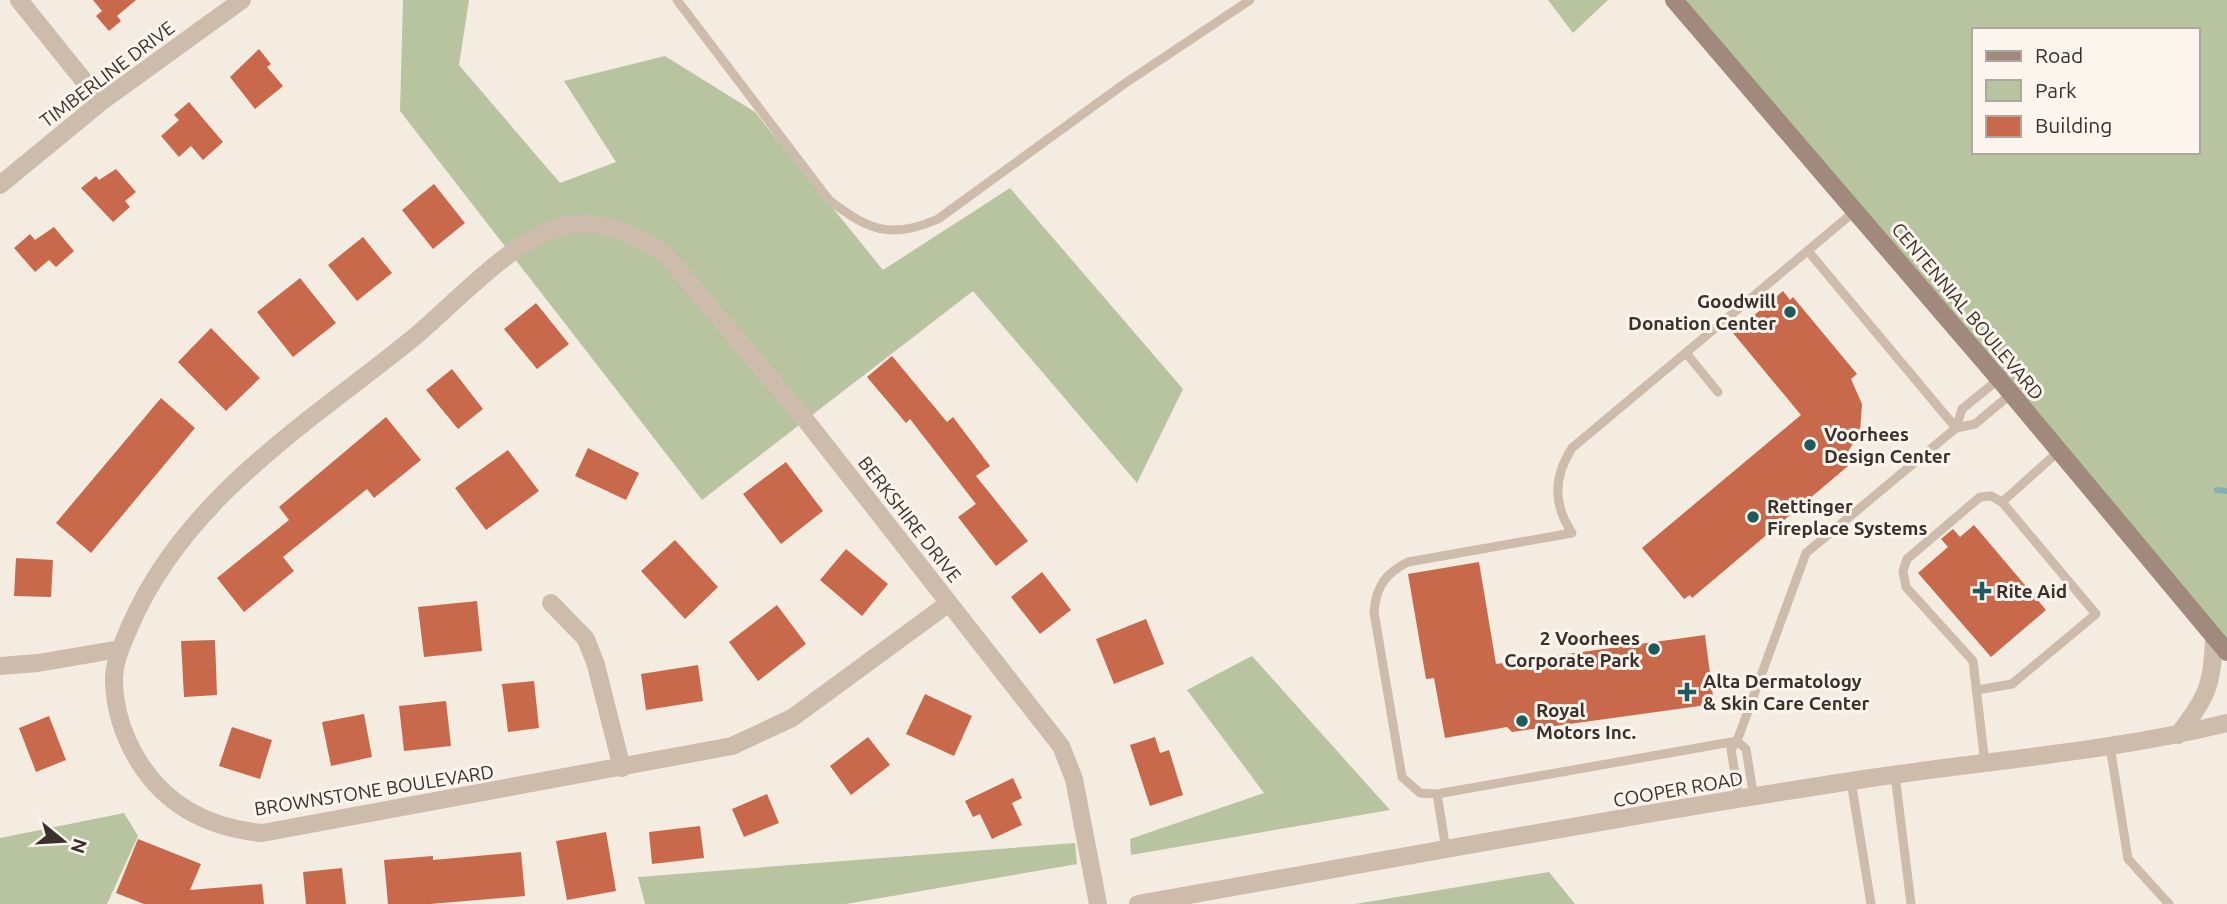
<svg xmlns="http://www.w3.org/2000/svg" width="2227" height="904" font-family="Ubuntu,sans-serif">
	<rect width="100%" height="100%" fill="#f4ebe1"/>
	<!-- green -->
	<path fill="#b8c4a0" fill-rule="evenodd" d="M403 0H469L459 65 560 183 616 162 564 81 665 56 755 112 883 270 1010 188 1183 389 1137 483 973 291 702 500 400 111Z
		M1548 0H1608L1573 33Z
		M1683 0H2227V650ZM1973 30H2197V152H1973Z
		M1252 656 1390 810 1131 855 1130 839 1264 793 1187 690Z
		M124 813 138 836 107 904H0V838Z
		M1075 843 1077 864 846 904H645L638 877Z
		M1549 872 1575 904H1355Z"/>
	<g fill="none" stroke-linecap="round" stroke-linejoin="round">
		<!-- stream -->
		<path stroke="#7fb0b2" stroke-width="6" d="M2217 490 2227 491"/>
	</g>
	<!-- building -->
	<path fill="#c8694b" d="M93 0H136L117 16 121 21 109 31 96 16 102 11Z
		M259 49 271 64 267 67 283 86 255 109 230 77Z
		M189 102 223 142 203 160 191 146 179 157 161 136 179 120 174 115Z
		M116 169 136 192 125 201 130 207 113 222 81 188 96 176 99 180Z
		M434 184 465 223 433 249 402 210Z
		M54 227 74 251 56 267 49 260 35 272 14 248 30 234 35 240Z
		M363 237 392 273 357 301 328 265Z
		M300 278 336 323 293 357 257 312Z
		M1783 291 1790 300 1793 297 1857 374 1851 379 1862 404 1860 432 1843 460 1848 466 1692 598 1690 595 1684 599 1642 548 1801 415 1733 333Z
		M536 303 569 344 537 369 504 329Z
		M211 328 260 378 226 411 178 362Z
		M892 356 947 422 953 417 990 466 976 476 1028 541 996 566 958 517 976 504 910 419 906 423 867 377Z
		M452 369 483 409 458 429 426 390Z
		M161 398 195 428 91 553 56 523Z
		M386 417 421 460 374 498 367 489 283 557 294 571 244 612 217 578 289 520 279 507Z
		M588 448 639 473 626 500 575 476Z
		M508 450 539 491 486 530 455 488Z
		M786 462 823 511 781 544 743 494Z
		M1974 525 2046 610 1991 657 1918 573 1948 547 1941 539 1953 529 1960 537Z
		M675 540 718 587 685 619 641 571Z
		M846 549 888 584 862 616 820 580Z
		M16 558 53 560 51 597 14 596Z
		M1479 562 1496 664 1705 635 1714 704 1512 732 1507 727 1445 738 1434 678 1426 679 1408 574Z
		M1042 572 1071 610 1040 634 1011 597Z
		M477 601 482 651 424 657 418 607Z
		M777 605 806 644 758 681 729 642Z
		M1146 619 1164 664 1114 684 1096 639Z
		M215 640 217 695 184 697 181 641Z
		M698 665 703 701 646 710 641 674Z
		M534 681 539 728 508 732 502 684Z
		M925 694 972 716 954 756 906 734Z
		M446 701 451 746 404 751 399 706Z
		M364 714 372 757 331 766 322 722Z
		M49 716 66 760 36 772 19 728Z
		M232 727 272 740 260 779 219 766Z
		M868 737 890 765 851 795 830 766Z
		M1155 737 1160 753 1169 750 1183 795 1150 806 1130 745Z
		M1013 778 1022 798 1012 803 1022 825 992 839 980 814 973 817 965 801Z
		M767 794 779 823 744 837 732 809Z
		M700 826 704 858 652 864 649 832Z
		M606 832 616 891 567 900 556 841Z
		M138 839 201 864 190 890 262 884 264 904H144L116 893Z
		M521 852 525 896 430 904H388L384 860 433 856V860Z
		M342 868 346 904H306L303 872Z"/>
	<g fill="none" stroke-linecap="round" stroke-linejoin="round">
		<!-- service -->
		<path stroke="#cdbbac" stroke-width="9" d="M677 0 829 200C868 230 891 240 938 219L1124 84 1250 0
			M1808 251 1956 428
			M1686 353 1718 392
			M1956 428 1962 409 1999 379
			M2002 502 2058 452
			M1977 690 2012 684 2096 614 2002 502 1991 496 1980 497 1907 559 1903 571 1906 587 1973 661 1985 764
			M1737 741 1437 794 1420 793 1402 777 1374 612C1376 586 1386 573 1408 562L1572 533C1553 504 1553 478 1572 448L1855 211
			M1737 741 1746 749 1754 798
			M2110 746 2128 859 2169 904
			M1895 775 1911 904
			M1851 781 1871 904
			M1437 794 1446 850
			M1739 799 1731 749 1737 741 1806 553 1956 428 1975 424 2011 394"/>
		<!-- minor -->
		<path stroke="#cdbbac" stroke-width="18" d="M19 0 101 102
			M0 185 101 102 242 0
			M551 603 586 639 596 665 622 768
			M949 603 792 718 732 746 262 833C211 828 167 807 139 762 124 738 115 710 114 682 113 663 123 643 130 626 185 498 308 423 412 339 454 305 516 233 570 225 603 220 638 236 664 253L804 418 1061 746 1074 779 1098 904
			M0 666 38 663 120 649"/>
		<!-- tertiary -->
		<path stroke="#cdbbac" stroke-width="18" d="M2178 735C2207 696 2213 686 2214 636
			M1138 904C1382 861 1626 815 1871 778 1990 760 2110 752 2227 723"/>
		<!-- secondary -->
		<path stroke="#a18a7d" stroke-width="18" d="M1674 0 1999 379 2227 652"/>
	</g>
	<!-- markers -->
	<g fill="#1f5a5e" stroke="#fbf5ee" stroke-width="2.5">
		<circle cx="1790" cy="312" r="7"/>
		<circle cx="1810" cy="445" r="7"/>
		<circle cx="1753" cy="517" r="7"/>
		<path d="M1978.5 580.5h7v7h7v7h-7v7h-7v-7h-7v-7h7z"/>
		<circle cx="1654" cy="649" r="7"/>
		<path d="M1683.5 681.5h7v7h7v7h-7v7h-7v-7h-7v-7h7z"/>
		<circle cx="1522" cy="721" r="7"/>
	</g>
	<g text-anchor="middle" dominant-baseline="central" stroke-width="6" stroke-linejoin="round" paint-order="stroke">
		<!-- street labels -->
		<g font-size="19" fill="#3b302b" stroke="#fbf5ee">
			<text transform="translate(107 74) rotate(-37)">TIMBERLINE DRIVE</text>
			<text transform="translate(1968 311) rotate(50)">CENTENNIAL BOULEVARD</text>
			<text transform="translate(910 519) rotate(52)">BERKSHIRE DRIVE</text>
			<text transform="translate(1678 789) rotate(-10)">COOPER ROAD</text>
			<text transform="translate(374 790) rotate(-9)">BROWNSTONE BOULEVARD</text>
		</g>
		<!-- poi labels -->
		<g font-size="19" font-weight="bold" fill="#3b302b" stroke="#fbf5ee" text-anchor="start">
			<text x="1776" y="301" text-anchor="end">Goodwill<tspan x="1776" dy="22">Donation Center</tspan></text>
			<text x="1824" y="434">Voorhees<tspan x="1824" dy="22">Design Center</tspan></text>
			<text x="1767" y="506">Rettinger<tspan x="1767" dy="22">Fireplace Systems</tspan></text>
			<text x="1996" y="591">Rite Aid</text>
			<text x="1640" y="638" text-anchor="end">2 Voorhees<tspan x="1640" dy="22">Corporate Park</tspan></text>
			<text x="1703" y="681">Alta Dermatology<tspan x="1703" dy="22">&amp; Skin Care Center</tspan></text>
			<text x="1536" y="710">Royal<tspan x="1536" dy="22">Motors Inc.</tspan></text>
		</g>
	</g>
	<!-- legend -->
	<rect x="1972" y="28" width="228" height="126" fill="#fbf5ee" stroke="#aea6a0" stroke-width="2"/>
	<rect x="1986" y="51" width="35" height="10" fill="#a18a7d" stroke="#aea6a0" stroke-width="2"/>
	<text x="2035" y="63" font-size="21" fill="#3b302b">Road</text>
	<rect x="1986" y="80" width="35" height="21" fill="#b8c4a0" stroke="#aea6a0" stroke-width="2"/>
	<text x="2035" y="98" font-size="21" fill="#3b302b">Park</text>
	<rect x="1986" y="116" width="35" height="21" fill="#c8694b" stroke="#aea6a0" stroke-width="2"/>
	<text x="2035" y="133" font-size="21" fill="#3b302b">Building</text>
	<!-- north arrow -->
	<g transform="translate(63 841) rotate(108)" stroke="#fbf5ee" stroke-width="5" paint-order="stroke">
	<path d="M0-5L12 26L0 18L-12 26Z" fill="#3b302b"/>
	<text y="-10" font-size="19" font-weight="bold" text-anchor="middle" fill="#3b302b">N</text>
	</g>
</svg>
